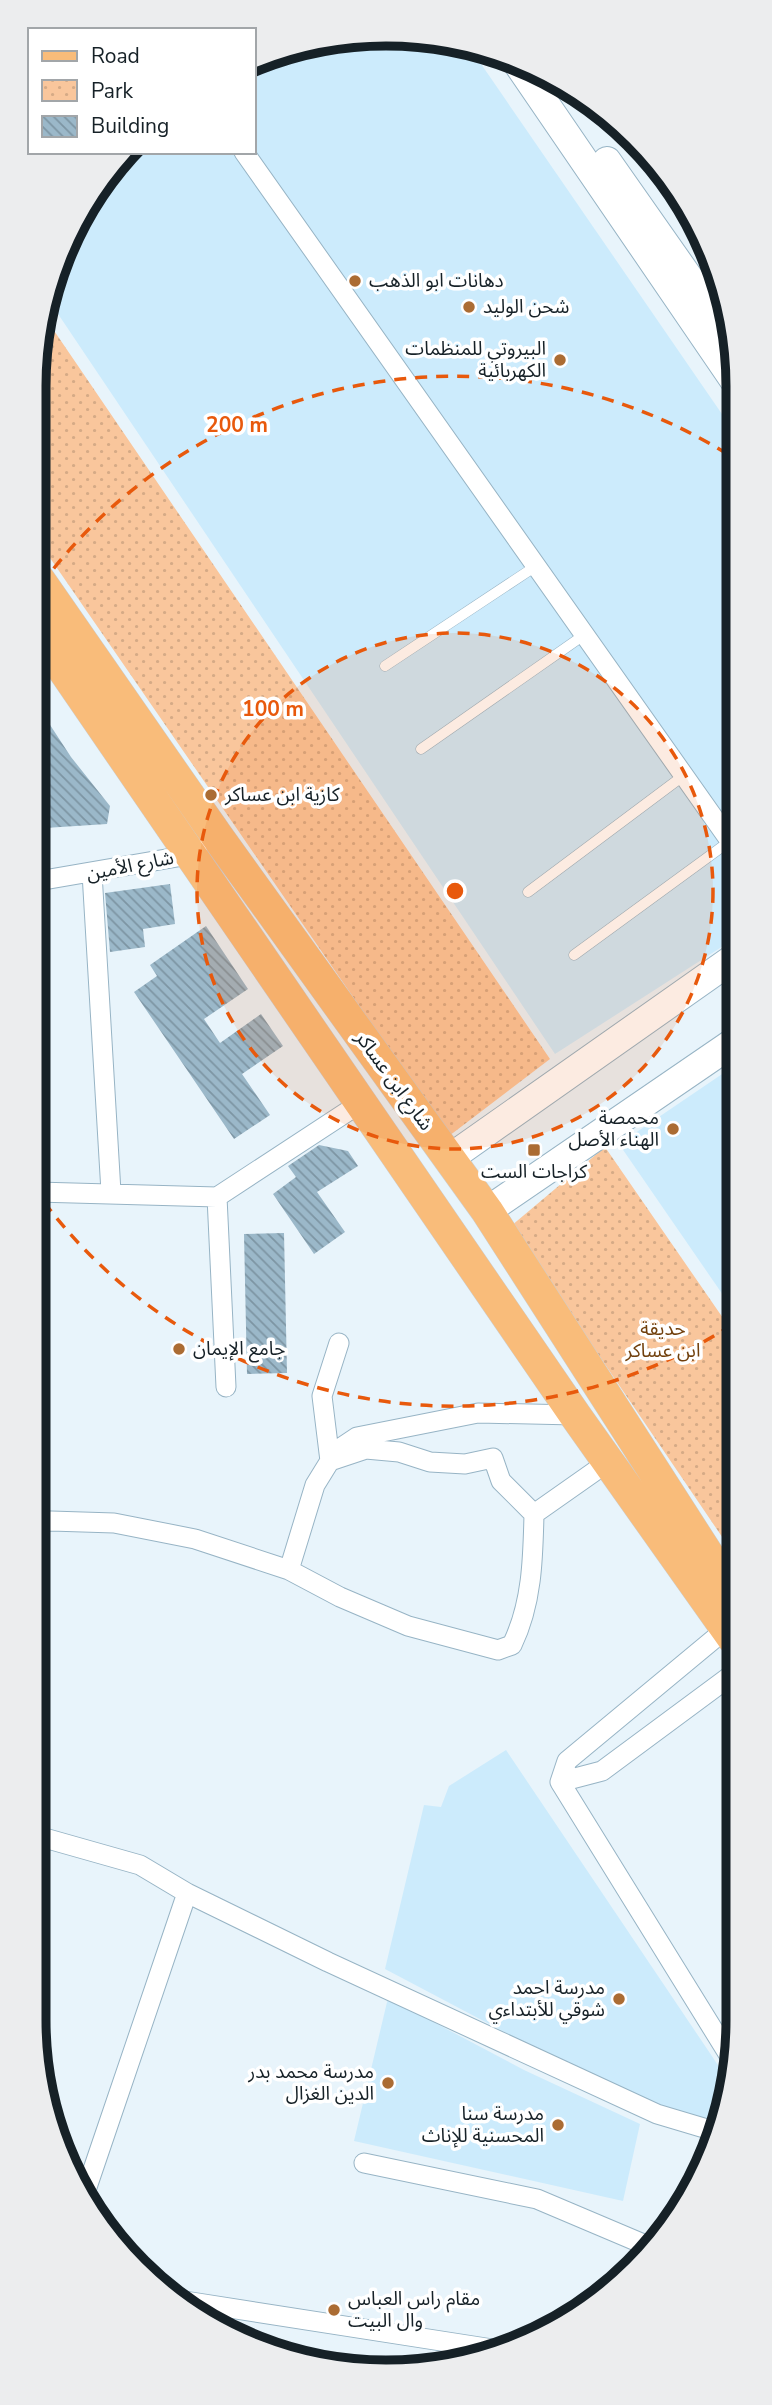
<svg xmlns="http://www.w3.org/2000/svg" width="772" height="2405" font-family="'Nunito Sans','Noto Sans Arabic',sans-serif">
	<defs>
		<pattern id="cemetery-stones" width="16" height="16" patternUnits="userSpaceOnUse" patternTransform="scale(1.75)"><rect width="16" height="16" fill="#f9c69c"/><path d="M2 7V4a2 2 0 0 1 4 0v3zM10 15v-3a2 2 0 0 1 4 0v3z" fill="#d5aa86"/></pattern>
		<pattern id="park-dots" width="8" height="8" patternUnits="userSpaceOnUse" patternTransform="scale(1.75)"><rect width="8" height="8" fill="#f9c69c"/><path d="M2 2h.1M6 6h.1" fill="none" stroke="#d5aa86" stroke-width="1.8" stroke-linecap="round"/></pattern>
		<pattern id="building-back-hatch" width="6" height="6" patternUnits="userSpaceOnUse" patternTransform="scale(1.75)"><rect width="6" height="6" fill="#9bb8c9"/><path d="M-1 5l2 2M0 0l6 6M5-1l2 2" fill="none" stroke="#7d95a3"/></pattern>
	</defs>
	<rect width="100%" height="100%" fill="#e8f4fb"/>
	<!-- built -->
	<path fill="#ccebfc" d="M318 40H455L468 45 735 433 734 939 555 1054 48 299 93 190 130 152H254V66Z
		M734 1066V1311L619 1144Z
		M506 1750 732 2086 717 2123 669 2109 512 2036 385 1969 424 1805 441 1807 449 1786Z
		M388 1998 524 2070 640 2124 623 2201 354 2141Z"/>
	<!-- cemetery -->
	<path fill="url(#cemetery-stones)" d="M223 2330 352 2368 340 2369 230 2335Z"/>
	<!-- park -->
	<path fill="url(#park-dots)" d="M42 313 550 1059 449 1136 39 542 40 317Z
		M605 1147 734 1334 733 1553 511 1226Z"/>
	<!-- building -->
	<path fill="url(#building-back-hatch)" d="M39 708 71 757 110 806 107 824 45 828 41 761 38 763Z
		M170 884 175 924 143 929 145 947 110 952 105 893Z
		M206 926 248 989 204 1019 220 1043 261 1014 283 1046 242 1074 270 1115 234 1139 134 992 157 976 150 965Z
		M319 1145 348 1151 358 1166 317 1192 345 1232 314 1254 273 1194 296 1177 288 1166Z
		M284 1233 287 1373 247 1374 244 1234Z"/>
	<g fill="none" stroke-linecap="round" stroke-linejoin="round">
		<defs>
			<path id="lane" d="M385 666 536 566
				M421 749 584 635
				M528 892 683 776
				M574 955 730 841
				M734 1200C728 1191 728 1185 734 1177"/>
			<path id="street" d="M244 152 735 848
				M92 873 111 1192
				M38 881 189 855 197 849
				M37 1192 217 1197 362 1102
				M217 1197 226 1387
				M339 1343 322 1396 330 1461 366 1449 399 1452 430 1462 465 1464 493 1458 501 1481 534 1514
				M35 1523 51 1521 114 1523 195 1539 289 1570 340 1597 408 1626 498 1650 512 1645C532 1604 533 1559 534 1514L608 1462
				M289 1570 315 1485 336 1451 357 1437 478 1413 575 1415
				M726 1629 567 1761 560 1782 732 2060
				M560 1782 602 1771 733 1674
				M34 1835 140 1865 187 1893
				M364 2163 537 2199 648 2246
				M85 2193 187 1893 328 1962 657 2114 714 2131
				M185 2301 499 2350"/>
			<path id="secondary" d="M518 64 736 383
				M607 161 736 345
				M450 1158 734 958
				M487 1211 734 1042"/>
			<path id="primary" d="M39 580 217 836 487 1211 733 1594
				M39 634 575 1415 733 1638"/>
		</defs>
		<!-- lane casing -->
		<use href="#lane" stroke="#97b4c5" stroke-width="11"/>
		<!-- street casing -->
		<use href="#street" stroke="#97b4c5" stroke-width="21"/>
		<!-- secondary casing -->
		<use href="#secondary" stroke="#97b4c5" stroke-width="30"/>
		<!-- primary casing -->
		<use href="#primary" stroke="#cccecf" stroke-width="33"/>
		<!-- lane -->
		<use href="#lane" stroke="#fff" stroke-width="10"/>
		<!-- street -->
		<use href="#street" stroke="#fff" stroke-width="19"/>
		<!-- secondary -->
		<use href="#secondary" stroke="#fff" stroke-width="28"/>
		<!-- primary -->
		<use href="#primary" stroke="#f9bc7a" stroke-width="32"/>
	</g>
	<!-- distance rings -->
	<circle cx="455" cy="891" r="258" fill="#e8590c" fill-opacity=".12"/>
	<g fill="none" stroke="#e8590c" stroke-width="3.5" stroke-dasharray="12 9">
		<circle cx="455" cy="891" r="258"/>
		<path d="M732 1325A515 515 0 0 1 38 1194M41 585A515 515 0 0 1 732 457"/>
	</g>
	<!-- markers -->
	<g fill="#ab6c33" stroke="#fff" stroke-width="2.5">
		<circle cx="355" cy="281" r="7"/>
		<circle cx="469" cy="307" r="7"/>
		<circle cx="560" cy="360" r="7"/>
		<circle cx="211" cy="795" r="7"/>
		<circle cx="673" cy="1129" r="7"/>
		<rect x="527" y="1143" width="14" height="14" rx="3.5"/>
		<circle cx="179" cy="1349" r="7"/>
		<circle cx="619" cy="1999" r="7"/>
		<circle cx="388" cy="2083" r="7"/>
		<circle cx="558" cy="2125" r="7"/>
		<circle cx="334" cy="2310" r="7"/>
	</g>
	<g text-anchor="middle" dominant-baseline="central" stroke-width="7" stroke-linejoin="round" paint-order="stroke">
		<!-- poi labels -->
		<g font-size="19" fill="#162127" stroke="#fff" text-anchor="start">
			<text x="369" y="281">دهانات ابو الذهب</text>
			<text x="483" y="307">شحن الوليد</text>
			<text x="546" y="349" text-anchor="end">البيروتي للمنظمات<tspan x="546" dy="22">الكهربائية</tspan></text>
			<text x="225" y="795">كازية ابن عساكر</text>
			<text x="659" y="1118" text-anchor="end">محمصة<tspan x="659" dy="22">الهناء الأصل</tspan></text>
			<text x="534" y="1172" text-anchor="middle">كراجات الست</text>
			<text x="193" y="1349">جامع الإيمان</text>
			<text x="605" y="1988" text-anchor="end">مدرسة احمد<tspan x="605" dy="22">شوقي للأبتداءي</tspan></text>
			<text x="374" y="2072" text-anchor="end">مدرسة محمد بدر<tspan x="374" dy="22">الدين الغزال</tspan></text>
			<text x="544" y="2114" text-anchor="end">مدرسة سنا<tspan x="544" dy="22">المحسنية للإناث</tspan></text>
			<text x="348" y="2299">مقام راس العباس<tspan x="348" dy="22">وال البيت</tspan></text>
		</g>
		<!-- street labels -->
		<g font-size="19" fill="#162127" stroke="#fff">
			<text transform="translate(130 866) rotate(-11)">شارع الأمين</text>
			<text transform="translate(394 1081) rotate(54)">شارع ابن عساكر</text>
		</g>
		<!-- park labels -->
		<g font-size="19" fill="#71400d" stroke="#fff">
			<text x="663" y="1329">حديقة<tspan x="663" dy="22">ابن عساكر</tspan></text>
		</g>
	</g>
	<!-- crop -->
	<path d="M0 0H772V2405H0ZM386 46H386A340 340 0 0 1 726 386V2020A340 340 0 0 1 386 2360H386A340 340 0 0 1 46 2020V386A340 340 0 0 1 386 46Z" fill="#ecedee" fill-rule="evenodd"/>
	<path fill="none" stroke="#162127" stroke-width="9" d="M386 46H386A340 340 0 0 1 726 386V2020A340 340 0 0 1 386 2360H386A340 340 0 0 1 46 2020V386A340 340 0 0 1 386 46Z"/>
	<circle cx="455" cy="891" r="10" fill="#e8590c" stroke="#fff" stroke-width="3.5"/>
	<g font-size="21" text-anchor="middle" font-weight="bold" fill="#e8590c" stroke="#fff" stroke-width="7" stroke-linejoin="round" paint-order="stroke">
		<text x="237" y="432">200 m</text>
		<text x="273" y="716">100 m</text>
	</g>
	<!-- legend -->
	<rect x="28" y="28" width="228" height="126" fill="#ffffff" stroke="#a2a6a9" stroke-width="2"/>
	<rect x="42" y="51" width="35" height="10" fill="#f9bc7a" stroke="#a2a6a9" stroke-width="2"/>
	<text x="91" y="63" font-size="21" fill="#162127">Road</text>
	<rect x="42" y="80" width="35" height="21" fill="url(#park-dots)" stroke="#a2a6a9" stroke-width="2"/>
	<text x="91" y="98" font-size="21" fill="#162127">Park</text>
	<rect x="42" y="116" width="35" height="21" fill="url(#building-back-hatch)" stroke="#a2a6a9" stroke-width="2"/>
	<text x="91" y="133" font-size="21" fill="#162127">Building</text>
</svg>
